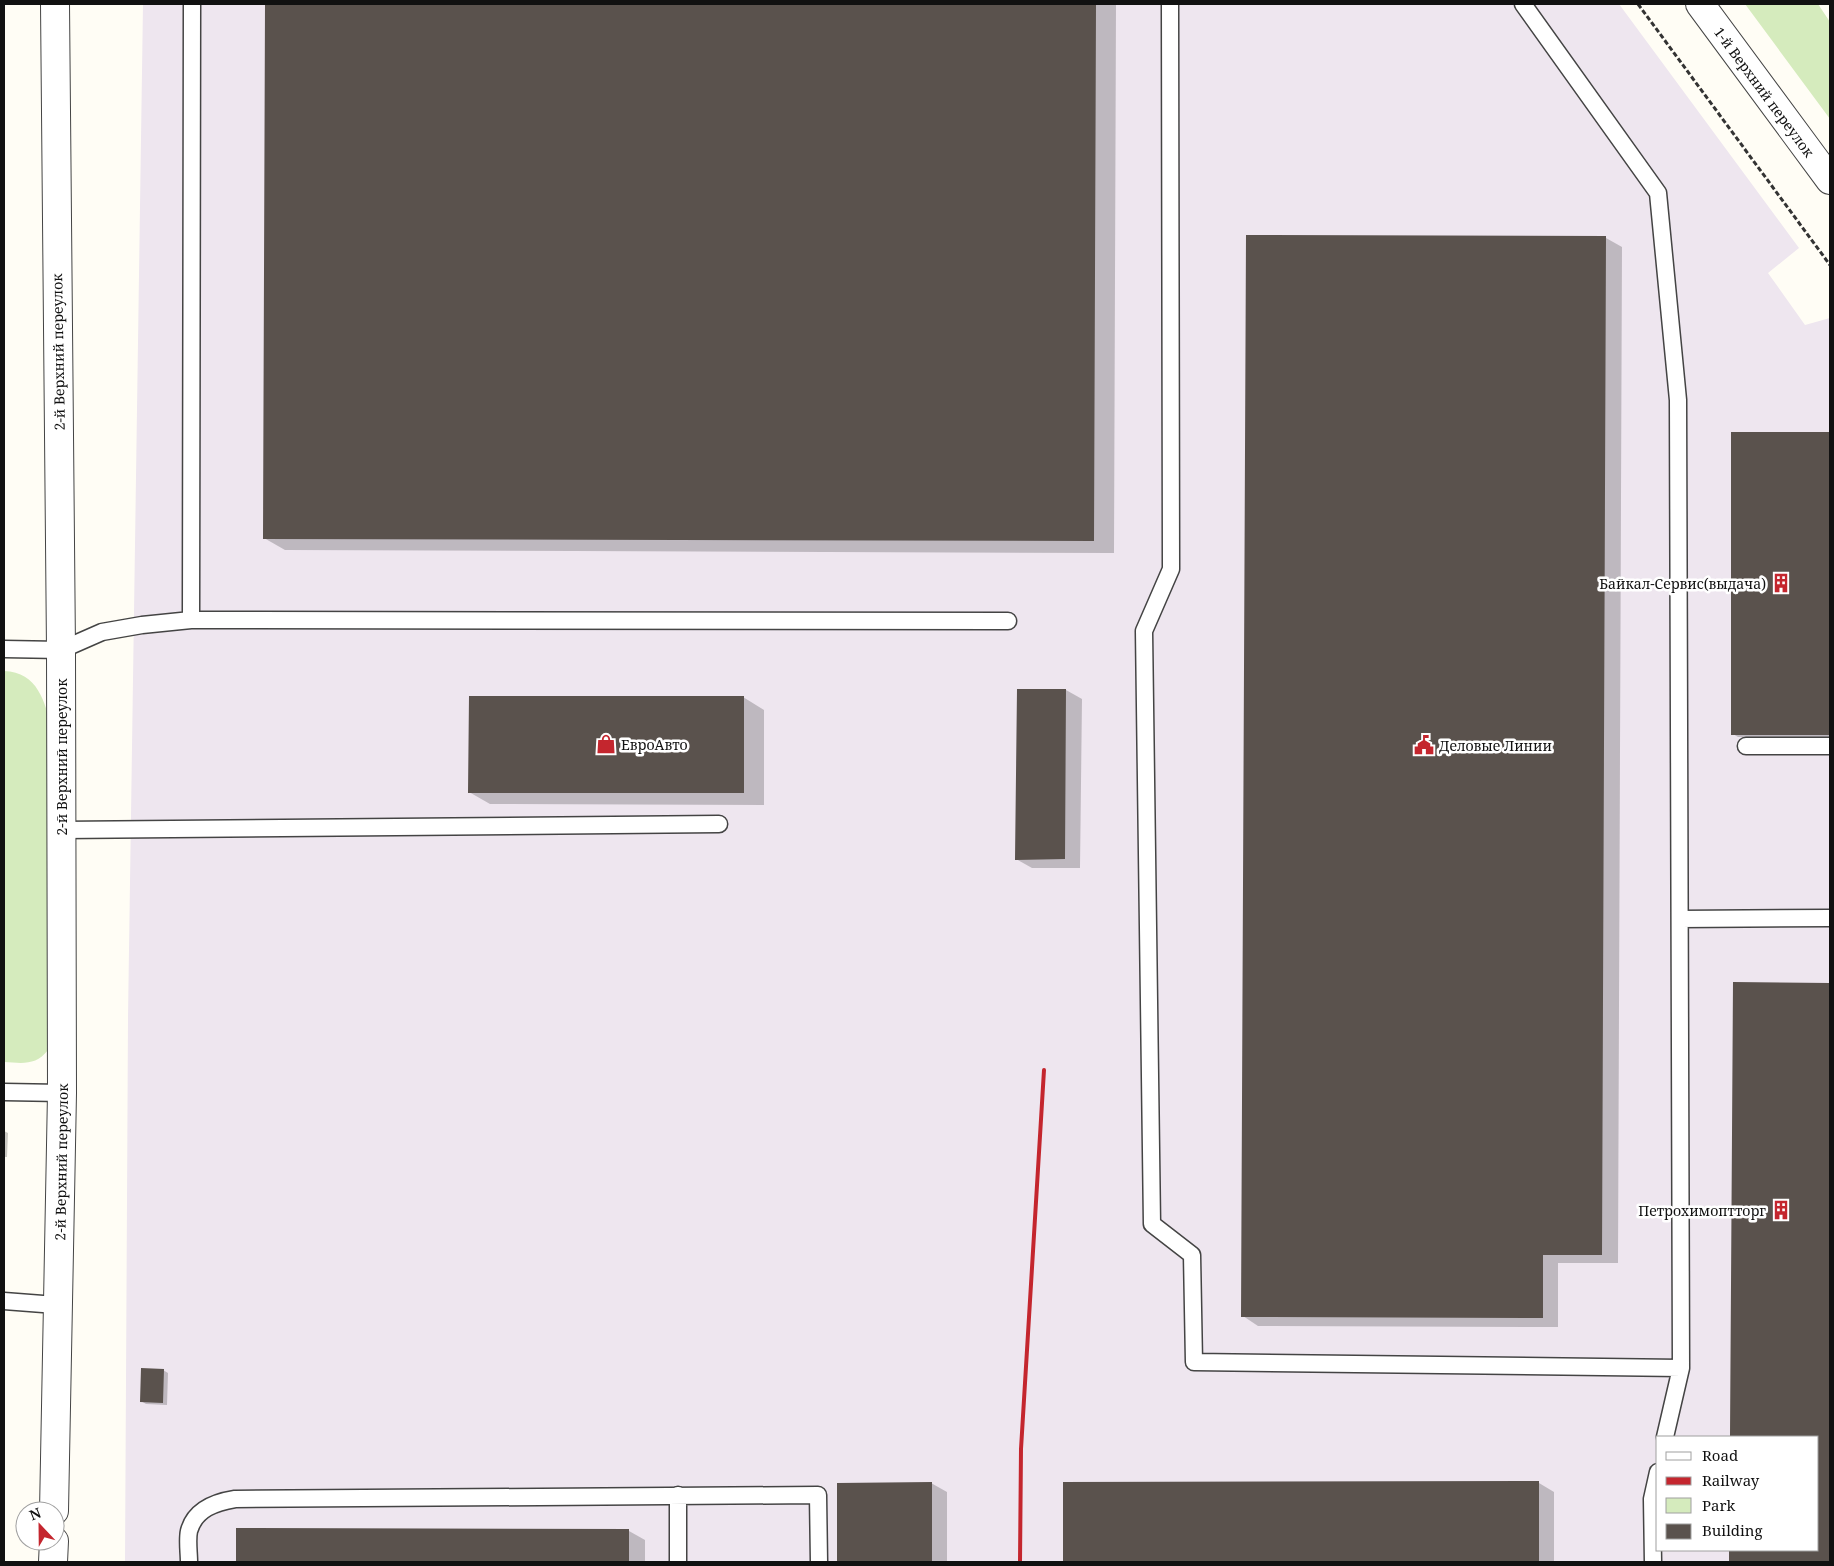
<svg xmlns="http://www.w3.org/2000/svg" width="1834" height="1566" font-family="'Noto Serif',serif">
	<rect width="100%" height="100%" fill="#fffdf5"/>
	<!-- industrial -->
	<path fill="#eee6ef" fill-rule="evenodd" d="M143 4H1619L1799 248 1768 273 1805 325 1830 318V1562H125L128 1018ZM1658 1437H1818V1550H1658Z"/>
	<!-- green -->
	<path fill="#d5ebbd" d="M1745 4H1818L1830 22V119Z
		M4 671C38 672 45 702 52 730L48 1050C36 1066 22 1063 4 1062Z"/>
	<!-- shadow -->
	<path fill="#0003" d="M266 4H1116L1114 553 285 550 264 538Z
		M1247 236 1606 238 1622 247 1618 1263H1558V1327L1258 1326 1243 1316Z
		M1732 433H1830V737H1738L1733 734Z
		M1066 690 1082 699 1080 868H1032L1016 859Z
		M743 697 764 710V805L490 804 469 792Z
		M1734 983 1830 984V1562H1730L1731 1550H1818V1437H1731Z
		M4 1131 8 1133 7 1157H4Z
		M163 1370 168 1373 167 1405 146 1404 141 1401Z
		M931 1483 947 1492V1562H838V1484Z
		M1065 1483H1539L1554 1492V1562H1065Z
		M237 1529 629 1531 645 1540V1562H237Z"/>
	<!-- building -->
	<path fill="#5a524d" d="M265 4H1096L1094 541 263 539Z
		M1246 235 1606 236 1602 1255H1543V1318L1241 1317Z
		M1731 432H1830V735H1731Z
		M1017 689H1066L1065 859 1015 860Z
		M469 696H744V793H468Z
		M1733 982 1830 983V1562H1729V1550H1818V1437H1730Z
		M141 1368 164 1369 163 1403 140 1402Z
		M1539 1481V1562H1063V1482Z
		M932 1482V1562H837V1483Z
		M236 1528 629 1529V1562H236Z"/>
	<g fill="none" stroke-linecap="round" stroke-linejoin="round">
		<defs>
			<path id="service" d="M192 4 191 620 1008 621
				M1170 4 1171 569 1144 631 1152 1224 1192 1255 1194 1362 1681 1368
				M1523 4 1658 193 1678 400 1681 1368 1665 1437
				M4 649 61 650 102 632 142 625 191 620
				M1746 746H1830
				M61 830 719 824
				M1680 919 1830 918
				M4 1092 62 1093
				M4 1301 56 1305
				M678 1495V1562
				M189 1562C189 1553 187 1540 189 1531 195 1509 216 1502 235 1499L818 1495 819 1562
				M1653 1562 1652 1499 1658 1472"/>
			<g id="minor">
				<path id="s1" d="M54 1511 62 1093 61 650 55 4"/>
				<path d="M53 1562 54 1541"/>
			</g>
			<g id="tertiary">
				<path id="s2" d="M1700 4 1830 180"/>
			</g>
		</defs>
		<!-- service casing -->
		<use href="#service" stroke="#444" stroke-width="19"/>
		<!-- minor casing -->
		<use href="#minor" stroke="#444" stroke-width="30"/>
		<!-- tertiary casing -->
		<use href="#tertiary" stroke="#444" stroke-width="30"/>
		<!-- path -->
		<path stroke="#333" stroke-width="3" stroke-dasharray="5 2.5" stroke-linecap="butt" d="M1638 4 1830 265"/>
		<!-- service -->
		<use href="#service" stroke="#fff" stroke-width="16"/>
		<!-- minor -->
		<use href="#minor" stroke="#fff" stroke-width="28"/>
		<!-- tertiary -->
		<use href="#tertiary" stroke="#fff" stroke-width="28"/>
		<!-- rail -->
		<path stroke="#c4262e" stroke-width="4" d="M1020 1562 1021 1449 1044 1070"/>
	</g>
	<!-- icons -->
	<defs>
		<symbol id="building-bare" viewBox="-9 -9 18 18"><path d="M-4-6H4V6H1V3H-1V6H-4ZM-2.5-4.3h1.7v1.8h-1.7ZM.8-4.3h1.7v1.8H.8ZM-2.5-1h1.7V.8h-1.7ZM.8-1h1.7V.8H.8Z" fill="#c4262e" stroke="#fff" stroke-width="2.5" paint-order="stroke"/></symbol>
		<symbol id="shop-bare" viewBox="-9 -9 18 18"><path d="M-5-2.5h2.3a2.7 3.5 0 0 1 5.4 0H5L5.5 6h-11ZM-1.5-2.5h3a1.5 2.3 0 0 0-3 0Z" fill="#c4262e" stroke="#fff" stroke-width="2.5" paint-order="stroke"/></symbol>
		<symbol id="civic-bare" viewBox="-9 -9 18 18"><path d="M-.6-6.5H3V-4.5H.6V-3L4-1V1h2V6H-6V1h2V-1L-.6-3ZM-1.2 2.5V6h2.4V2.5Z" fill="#c4262e" stroke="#fff" stroke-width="2.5" paint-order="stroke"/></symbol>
	</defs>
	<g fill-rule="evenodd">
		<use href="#building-bare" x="1767" y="569" width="28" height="28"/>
		<use href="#shop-bare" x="592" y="730" width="28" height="28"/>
		<use href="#civic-bare" x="1410" y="731" width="28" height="28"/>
		<use href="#building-bare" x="1767" y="1196" width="28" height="28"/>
	</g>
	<g text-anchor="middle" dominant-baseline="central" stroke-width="5" stroke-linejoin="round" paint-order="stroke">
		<!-- street labels -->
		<g font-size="14" fill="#111" stroke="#fff">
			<text stroke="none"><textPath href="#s2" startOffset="109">1-й Верхний переулок</textPath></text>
			<text transform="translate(58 352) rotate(-91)">2-й Верхний переулок</text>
			<text transform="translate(61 757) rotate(-90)">2-й Верхний переулок</text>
			<text stroke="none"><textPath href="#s1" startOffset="349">2-й Верхний переулок</textPath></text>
		</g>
		<!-- poi labels -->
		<g font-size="14" fill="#111" stroke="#fff" text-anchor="end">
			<text x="1766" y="583">Байкал-Сервис(выдача)</text>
			<text x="621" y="744" text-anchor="start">ЕвроАвто</text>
			<text x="1439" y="745" text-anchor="start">Деловые Линии</text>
			<text x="1766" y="1210">Петрохимоптторг</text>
		</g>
	</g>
	<!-- border -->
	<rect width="1834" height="1566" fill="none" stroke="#111111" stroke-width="10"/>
	<!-- legend -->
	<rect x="1656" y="1436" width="162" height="115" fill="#ffffff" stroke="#a0a0a0"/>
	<rect x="1666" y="1452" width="25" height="8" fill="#ffffff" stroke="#a0a0a0"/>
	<text x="1702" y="1461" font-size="15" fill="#111111">Road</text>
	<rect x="1666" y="1477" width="25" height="8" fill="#c4262e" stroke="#a0a0a0"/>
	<text x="1702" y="1486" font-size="15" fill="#111111">Railway</text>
	<rect x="1666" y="1498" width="25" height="15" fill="#d5ebbd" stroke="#a0a0a0"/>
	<text x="1702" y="1511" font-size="15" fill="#111111">Park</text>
	<rect x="1666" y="1524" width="25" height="15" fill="#5a524d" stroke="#a0a0a0"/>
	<text x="1702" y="1536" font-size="15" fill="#111111">Building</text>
	<!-- north arrow -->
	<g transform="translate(40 1526) rotate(338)"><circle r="24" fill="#ffffff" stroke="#a0a0a0"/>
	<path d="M0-4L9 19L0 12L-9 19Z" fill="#c4262e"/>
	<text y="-8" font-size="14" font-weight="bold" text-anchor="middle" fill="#111111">N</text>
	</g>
</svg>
